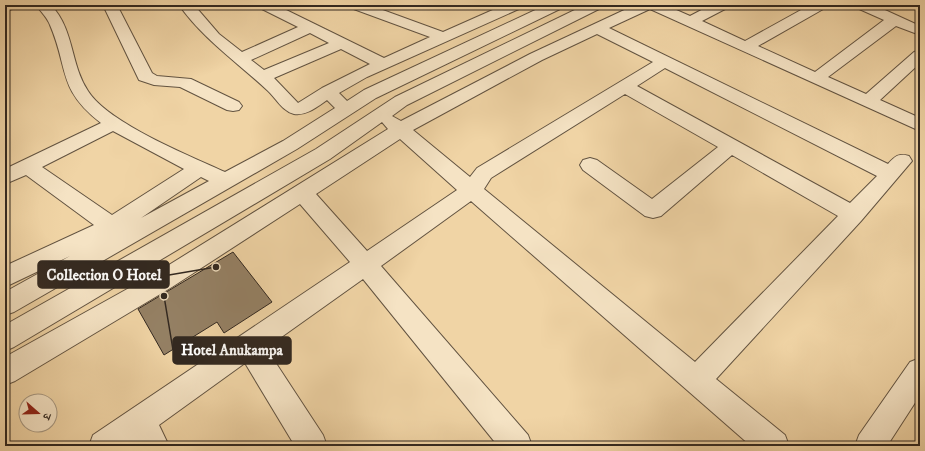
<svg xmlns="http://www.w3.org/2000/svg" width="925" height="451" font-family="'IM FELL DW Pica','Noto Serif Devanagari',serif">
	<rect width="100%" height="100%" fill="#f0d4a5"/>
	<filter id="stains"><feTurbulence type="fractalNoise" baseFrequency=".005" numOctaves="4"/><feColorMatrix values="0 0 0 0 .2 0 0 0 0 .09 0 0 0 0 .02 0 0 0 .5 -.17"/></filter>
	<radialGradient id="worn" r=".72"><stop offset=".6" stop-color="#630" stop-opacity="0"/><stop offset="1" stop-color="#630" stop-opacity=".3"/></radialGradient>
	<!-- building -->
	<path fill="#958165" stroke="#322820" d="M233 252 272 302 224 333 217 322 164 355 138 309Z"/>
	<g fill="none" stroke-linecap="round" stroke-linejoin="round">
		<defs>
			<path id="minor" d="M5 5H18L16 8 5 11Z
				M36 5H51C75 31 70 64 88 91 108 123 190 156 225 172L283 141 335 108 327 100C317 107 306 116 294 114 282 111 276 98 267 90 237 62 203 39 179 5H194L219 34 242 52 298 27 260 8 258 5H276L384 58 430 37 351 8 349 5H369L443 32 504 5H523L521 8 367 77 339 93 347 101 364 90 546 5H564L562 8 376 98 297 149 14 312 5 315V292L70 256 5 287V266L94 225 26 175 5 184V169L101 123C57 89 69 69 50 25 47 17 41 12 36 5ZM310 33 329 43 264 70 251 60ZM341 49 370 64 322 88 298 103 274 78ZM113 131 184 169 112 215 42 167ZM201 177 209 181 141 218Z
				M103 5H117L152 73 157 76 191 79 239 102 242 106 239 110 233 111 227 110 180 87 154 85 139 80Z
				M585 5H603L601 8 407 105 392 116 401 121 530 54 635 5H665L690 16 711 5H729L727 8 702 21 745 41 810 5H827L825 8 758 46 815 72 884 20 857 8 855 5H874L920 26V35L896 26 828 77 866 94 914 52 920 50V63L880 100 920 118V131L650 9 609 28 888 164C895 156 899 153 909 156L912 161 861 221 716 379 785 435 789 446H751L471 201 381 266 528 435 532 446H498L363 279 266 348 323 435 327 446H295L245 363 159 425 169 446H139L136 441 129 446H89L93 435 350 262 300 204 172 287 15 381 5 385V357L156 273 388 129 382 122 330 159 14 347 5 351V325L316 149 395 97ZM597 34 653 62 477 168 470 177 413 130 542 60ZM665 68 877 176 850 203 637 86ZM625 94 718 147 652 199 597 160 590 158 583 160 580 165 583 170 645 216 653 218 661 216 732 155 838 216 695 362 484 189 491 178ZM400 139 457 190 367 251 316 194Z
				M920 358V395L887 446H855L859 435 910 362Z"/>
		</defs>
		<!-- minor casing -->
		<use href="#minor" stroke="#625341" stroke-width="2"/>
		<!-- minor -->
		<use href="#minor" fill="#f5e3c4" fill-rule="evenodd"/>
	</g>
	<!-- callouts -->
	<path fill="none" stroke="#322820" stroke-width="1.5" d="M216 267L169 275M164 296L173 350"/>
	<g fill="#322820" stroke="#f5e3c4" stroke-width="1.5">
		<circle cx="216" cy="267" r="4"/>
		<circle cx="164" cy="296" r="4"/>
	</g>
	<g fill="#322820" stroke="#322820" stroke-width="1.5">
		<rect x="38" y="261" width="131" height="27" rx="4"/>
		<rect x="173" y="337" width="118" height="27" rx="4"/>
	</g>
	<g font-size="15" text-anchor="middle" font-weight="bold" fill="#fff">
		<text x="104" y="280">Collection O Hotel</text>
		<text x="232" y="355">Hotel Anukampa</text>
	</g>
	<!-- margin -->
	<rect width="925" height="451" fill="none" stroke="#f0d4a5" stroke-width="20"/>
	<rect x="6" y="6" width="913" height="439" fill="none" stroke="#322820" stroke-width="2"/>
	<rect x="10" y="10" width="905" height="431" fill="none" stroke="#322820"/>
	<!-- north arrow -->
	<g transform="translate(38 413) rotate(110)"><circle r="19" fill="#f5e3c4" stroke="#a79882"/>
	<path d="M0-3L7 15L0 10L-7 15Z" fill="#8f2418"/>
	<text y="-6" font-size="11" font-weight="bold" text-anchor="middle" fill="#322820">उ</text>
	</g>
	<rect width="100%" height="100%" filter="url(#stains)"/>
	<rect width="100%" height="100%" fill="url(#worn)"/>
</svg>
